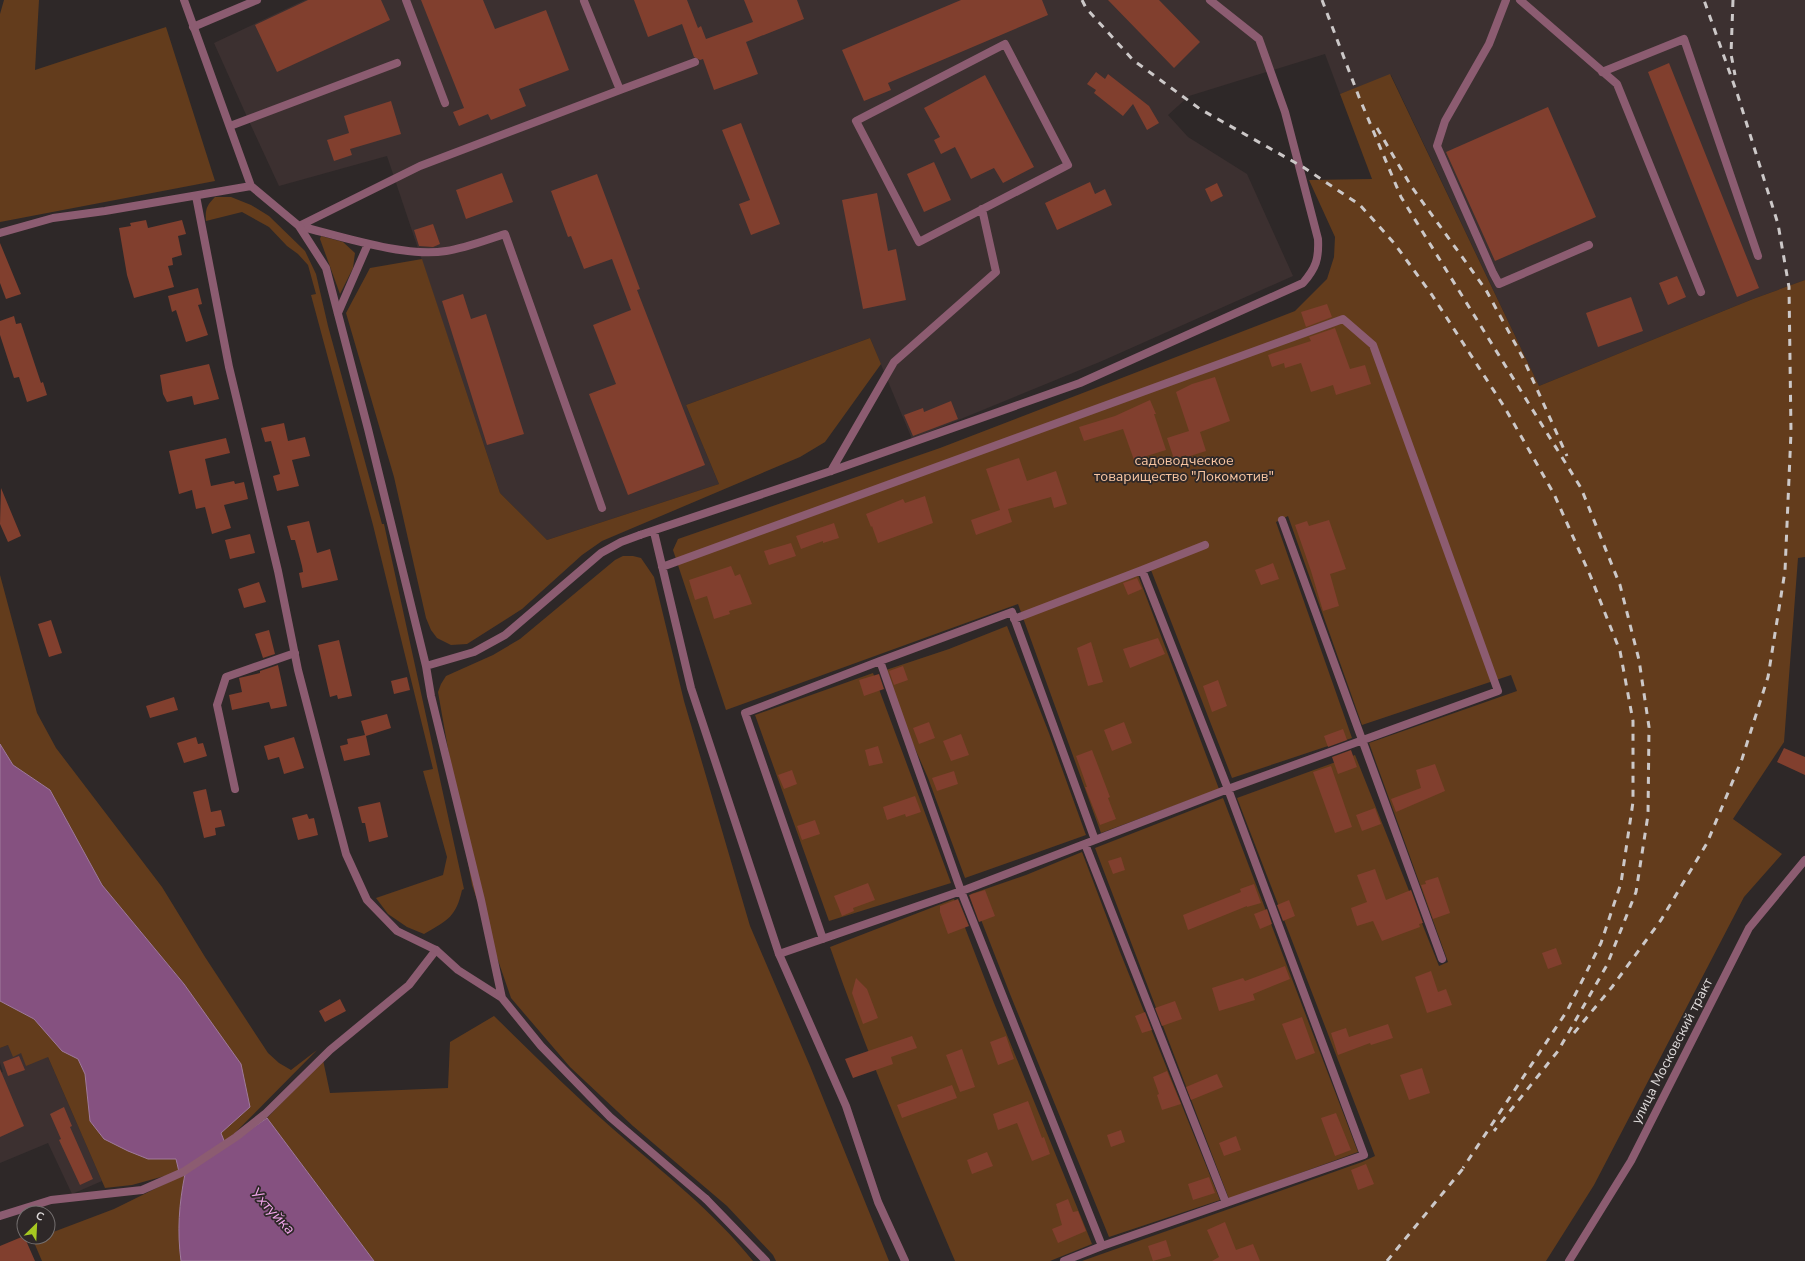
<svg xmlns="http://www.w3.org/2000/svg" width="1805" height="1261" font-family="'Nunito Sans',sans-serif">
	<rect width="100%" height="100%" fill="#2e2828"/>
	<!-- built -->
	<path fill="#3c3030" d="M305 0H1805V280L1753 299 1539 386 1391 75 1340 94 1325 54 1189 96 1168 115 1188 137 1247 174 1293 276 1102 361 912 439 870 338 686 405 719 484 547 540 500 493 387 156 279 186 248 119 214 43Z
		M8 1045 21 1053 48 1057 102 1181 72 1194 48 1143 0 1163V1073L3 1072 0 1063V1048Z"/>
	<!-- green -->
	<path fill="#633c1c" d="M4 0H39L35 70 166 27 215 181 0 222V14Z
		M1390 74 1539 386 1753 299 1805 280V557L1798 558 1784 742 1733 819 1782 854 1744 897 1594 1185 1546 1261H1082L1362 1162 1375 1156 1237 798 1355 755 1439 966 1448 962 1369 743 1517 691 1511 675 1362 725 1288 516 1276 522 1352 738 1232 778 1151 570 1138 575 1219 789 1101 833 1018 604 726 710 673 550 678 539 940 448 1295 311 1327 279 1334 257 1335 237 1309 180 1372 179 1340 94Z
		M215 197H231L251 205 269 216 305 251 316 274 328 326 382 524H384L464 889 462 890C456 917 448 920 424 934L407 927 388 914 376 898 443 875 447 857 423 771 433 769 373 525 311 295 316 294 308 265 298 254 287 246 269 227 242 212 206 221C205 209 207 205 215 197Z
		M321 236 343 242 355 253 353 268 340 294 320 239Z
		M422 259 500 493 547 540 719 484 686 405 870 338 881 364 825 442 800 457 602 541 582 555 522 609 467 644 451 645 437 638 431 630 426 618 394 477 346 313 370 268Z
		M623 556H633L641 558 654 577 684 701 750 926 810 1066 889 1261H776L773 1255 727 1206 633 1126 570 1067 511 998 472 885 438 692 441 684 446 676 493 655 520 639 615 560Z
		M0 575 37 713 56 748 162 887 205 957 268 1053 279 1063 291 1070 317 1050 225 1143 221 1133 250 1107 184 984 102 885 50 790 13 765 0 744Z
		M1007 626 1049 733 1086 835 965 878 928 778 906 728 886 670 949 649Z
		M873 673 951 883 829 921 755 715Z
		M1223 798 1358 1152 1229 1199 1095 848Z
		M1082 852 1120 952 1220 1200 1109 1237 1010 994 971 894 1026 875Z
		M954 899 994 1003 1092 1244 1050 1261H955C911 1157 867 1054 830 947Z
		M0 1001 34 1019 62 1050 78 1059 85 1074 90 1121 148 1159H176L179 1172 132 1185 105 1188 48 1057 26 1066 21 1053 13 1057 8 1045 0 1048Z
		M494 1016C533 1054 572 1093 613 1129 661 1171 713 1211 753 1261H374L267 1118 323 1060 330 1093 448 1088 450 1042Z
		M185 1174C179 1204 177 1231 181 1261H42L33 1240 41 1237H48V1234L114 1209Z"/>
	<!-- water -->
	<path fill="#855180" stroke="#a07a9b" d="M0 744 13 765 50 790 102 885 184 984 241 1064 250 1107 221 1133 225 1143 179 1172 176 1159H148L128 1151 104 1139 90 1121 85 1074 78 1059 62 1051 34 1019 0 1001Z
		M267 1118 374 1261H181C177 1231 179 1204 185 1174Z"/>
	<!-- building -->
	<path fill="#813f2e" d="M308 0H381L390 20 277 72 255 25Z
		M421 0H483L495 29 546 10 569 70 519 89 526 106 491 120 488 114 459 126 453 112 464 108Z
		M634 0H687L698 28 701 26 706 39 753 22 744 0H797L804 19 746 42 758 74 714 90 703 59 700 60 694 57 682 24 648 37Z
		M961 0H1042L1048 15 888 83 891 90 864 101 842 50Z
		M1108 0H1159L1200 42 1174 68Z
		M1669 63 1759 288 1737 297 1648 72Z
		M1096 72 1105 79 1108 74 1149 106 1159 123 1147 130 1133 104 1123 116 1094 93 1096 90 1087 84Z
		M985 75 1034 167 1003 183 994 168 971 179 955 147 941 154 934 140 940 137 924 108Z
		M391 101 401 134 350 149 352 155 334 161 327 140 349 133 344 116Z
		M1548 107 1596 217 1495 261 1446 152Z
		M741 123 780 224 751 235 739 204 750 200 722 130Z
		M934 162 951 200 924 212 907 174Z
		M502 173 513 202 466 219 456 190Z
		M597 174 640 289 637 290 705 465 628 495 589 394 616 384 593 325 631 310 612 259 584 269 571 236 568 237 551 191Z
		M1090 182 1095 194 1105 189 1112 205 1057 230 1045 203Z
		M1217 183 1223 196 1211 202 1205 189Z
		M877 193 888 251 896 249 906 300 863 309 842 200Z
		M146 220 148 228 182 220 186 234 178 236 182 255 172 258 173 265 168 266 174 287 134 298 127 275 119 228 131 226 130 223Z
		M433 224 440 244 433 247 419 246 414 230Z
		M0 243 21 294 6 299 0 283Z
		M1677 276 1686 297 1668 305 1659 283Z
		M198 288 202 304 198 305 208 335 186 342 176 310 172 312 168 296Z
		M463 294 471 319 486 314 524 434 487 445 442 301Z
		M1631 297 1643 331 1598 347 1586 313Z
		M1327 304 1332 317 1306 327 1301 312Z
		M14 316 16 324 21 323 41 383 43 382 47 395 27 402 19 377 14 378 0 335V321Z
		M1335 328 1350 369 1365 365 1371 384 1336 395 1333 385 1311 392 1301 363 1285 368 1284 363 1272 367 1268 355 1311 341 1309 337Z
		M209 364 219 399 194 405 192 396 167 402 163 394 160 375Z
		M1215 377 1230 421 1200 432 1206 451 1187 457 1186 455 1174 459 1167 438 1189 431 1176 392 1192 384Z
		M1150 400 1156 414H1154L1166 450 1134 460 1123 429 1084 441 1079 427 1115 416Z
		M951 401 958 419 913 436 904 415 923 408 924 412Z
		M284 423 288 441 305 437 310 456 292 460 299 486 277 491 273 476 280 474 271 441 265 442 261 428Z
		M226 438 230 453 205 459 211 486 234 481 235 484 244 482 248 499 224 505 231 528 212 534 205 507 196 509 192 490 179 494 169 451Z
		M1019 458 1027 481 1056 471 1067 504 1054 508 1051 497 1008 509 1012 522 976 535 971 520 1000 510 986 469Z
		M1 488 21 536 8 542 0 524Z
		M925 496 933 523 878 543 872 526 871 527 866 514 903 499 905 503Z
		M1329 520 1346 569 1330 574 1339 606 1323 611 1311 571 1295 525 1307 521 1309 526Z
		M309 521 317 553 330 549 338 580 302 588 299 573 303 572 302 566 295 540H291L287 526Z
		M834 523 839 538 823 543V541L801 549 796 536Z
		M250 534 255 553 230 559 225 540Z
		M791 543 796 556 769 565 764 551Z
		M1273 563 1279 579 1261 585 1255 570Z
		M731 566 735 576 740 574 752 604 729 611 730 614 714 619 707 596 695 600 689 580Z
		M1137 578 1142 589 1128 595 1123 583Z
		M259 582 266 602 244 608 238 589Z
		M51 620 62 653 49 657 38 624Z
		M269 630 275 654 263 658 255 634Z
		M1158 638 1165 654 1130 668 1123 649Z
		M339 640 352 696 338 699 337 695 330 697 318 645Z
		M1091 642 1103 682 1088 686 1077 648Z
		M278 665 287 706 271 709 269 702 232 710 229 695 242 692 239 678 260 673V671Z
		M903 666 908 680 894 685 889 671Z
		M879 674 884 689 864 696 859 680Z
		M407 677 410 690 394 694 391 681Z
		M1218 680 1227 706 1212 712 1203 686Z
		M174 697 178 710 150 718 146 706Z
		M387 714 391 728 366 736 370 755 344 761 340 746 348 744 347 739 365 735 361 721Z
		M929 722 935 738 919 744 913 728Z
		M1124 722 1132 743 1112 751 1104 730Z
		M1343 729 1347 740 1328 747 1324 736Z
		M961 734 969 755 951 761 943 741Z
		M196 737 198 744 203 743 207 756 184 763 177 743Z
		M294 737 304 768 284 774 279 757 268 760 264 746Z
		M878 746 883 763 869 766 865 750Z
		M1784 748 1805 757V775L1777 762Z
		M1092 750 1110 797 1108 798 1116 819 1100 825 1085 787H1087L1076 756Z
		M1351 750 1357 767 1338 774 1332 757Z
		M1435 764 1445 791 1396 812 1391 799 1421 788 1416 770Z
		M1331 766 1352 827 1335 833 1313 772Z
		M792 770 797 784 784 789 778 775Z
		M954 771 958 784 937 791 932 778Z
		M206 789 211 812 221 810 225 826 215 828 216 835 204 838 193 792Z
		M915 796 921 812 906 817 905 814 887 820 883 807Z
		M380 802 388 837 369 842 365 823H362L358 807Z
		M1375 808 1381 824 1362 831 1356 815Z
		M307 814 309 819 314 818 318 835 298 840 292 818Z
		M815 820 820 834 802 840 797 826Z
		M1121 857 1125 870 1113 874 1108 861Z
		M1375 869 1386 900 1411 890 1423 923 1419 924 1420 927 1382 941 1373 921 1357 926 1351 908 1367 902 1357 875Z
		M1438 877 1450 913 1433 919 1421 885 1426 884 1425 881Z
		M868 883 875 900 853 908 854 911 842 916 834 896Z
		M1254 884 1261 903 1247 907V906L1188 930 1183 915 1241 892 1240 889Z
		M985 890 995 916 979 922 969 895Z
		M958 899 969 926 948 934 940 912V906Z
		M1289 900 1295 916 1283 921 1277 905Z
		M1267 909 1272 924 1260 929 1254 914Z
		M1556 948 1562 964 1548 969 1542 953Z
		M1285 966 1290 979 1253 994 1255 1000 1219 1011 1212 988 1243 978 1245 981Z
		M1431 971 1438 992 1446 989 1452 1005 1427 1013 1415 977Z
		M856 978 867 989 878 1018 863 1024 852 993Z
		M340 999 346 1011 325 1022 319 1011Z
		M1175 1001 1182 1019 1162 1026 1155 1008Z
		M1145 1012 1152 1030 1142 1033 1135 1016Z
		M1302 1017 1315 1053 1296 1060 1282 1024Z
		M1388 1024 1393 1038 1371 1045 1370 1043 1338 1055 1331 1033 1346 1028 1349 1037Z
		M912 1036 917 1048 891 1057 893 1064 853 1078 845 1059Z
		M1006 1036 1014 1059 998 1065 990 1042Z
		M962 1049 975 1087 960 1092 946 1055Z
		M19 1056 25 1070 8 1076 3 1062Z
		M1422 1068 1430 1093 1409 1100 1400 1075Z
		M0 1069 24 1126 0 1137Z
		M1167 1071 1181 1104 1162 1110 1157 1095 1159 1094 1153 1077Z
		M1217 1074 1223 1087 1191 1100 1186 1087Z
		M952 1085 957 1098 902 1118 897 1105Z
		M1028 1101 1042 1138 1044 1137 1050 1154 1032 1161 1017 1123 998 1130 993 1114Z
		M64 1107 72 1126 70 1127 93 1179 80 1185 59 1140 61 1139 50 1114Z
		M1336 1113 1351 1150 1335 1156 1321 1118Z
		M1121 1130 1125 1142 1111 1147 1107 1135Z
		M1236 1136 1241 1150 1224 1156 1219 1143Z
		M987 1152 993 1166 972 1174 967 1160Z
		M1366 1164 1374 1184 1358 1190 1351 1170Z
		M1209 1177 1215 1193 1193 1200 1188 1184Z
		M1068 1199 1073 1212 1078 1211 1086 1231 1058 1243 1052 1229 1062 1225 1056 1204Z
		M1225 1222 1236 1250 1253 1244 1260 1261H1212L1219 1257 1207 1230Z
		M24 1236 35 1261H0V1246Z
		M1166 1240 1171 1256 1153 1261 1148 1246Z"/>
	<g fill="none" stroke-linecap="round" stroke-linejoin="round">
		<!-- service -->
		<path stroke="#8c5c71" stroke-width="8" d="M406 0 445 103
			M1506 0 1489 44 1445 121 1437 146 1493 273 1499 284 1589 245
			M1520 0 1617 84 1701 292
			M584 1 620 90 420 166 299 226C340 236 405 258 446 251 466 248 486 240 505 234L602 508
			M193 27 257 0
			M1005 44 1068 165 919 242 856 121Z
			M1602 72 1684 39 1758 256
			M620 90 695 62
			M230 126 397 63
			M338 313 368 244
			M831 471 894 362 996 272 982 209
			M1282 520 1442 959
			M654 532 691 688 779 954 967 889 1228 789 1498 691 1373 345 1343 319 662 567
			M640 535 831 471 1080 383 1303 283C1316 268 1319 259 1318 239L1285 112 1259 39 1210 0
			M1142 570 1205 545
			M1014 619 1142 570 1228 789 1364 1155 1102 1246
			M880 661 1012 612 1095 840
			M235 789 217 705 226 677 295 653
			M1085 844 1226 1203
			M823 939 745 713 880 661 961 891 1102 1246 1064 1261
			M706 1199 766 1261
			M0 1216 51 1200 142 1190 183 1172 236 1137 265 1114 330 1050 409 985 436 950"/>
		<!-- minor -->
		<path stroke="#8c5c71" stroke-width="8" d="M184 0 251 186 299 226 326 268 368 429 426 666 474 652 505 635 601 553 621 542 640 535
			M196 196 229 367 278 571 298 670 346 854 367 900 397 931 436 950 458 970 502 998
			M0 233 53 218 105 211 251 186
			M426 666 431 696 481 900 502 998 541 1046 610 1117 706 1199
			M779 954 846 1106 878 1202 905 1261"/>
		<!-- tertiary -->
		<path stroke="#8c5c71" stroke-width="8" d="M1569 1261 1631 1161 1749 928 1805 860"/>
		<!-- rail -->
		<path stroke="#ccc8c8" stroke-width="3" stroke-dasharray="7 7" stroke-linecap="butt" d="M1082 0 1086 8 1133 60 1200 109 1303 167 1360 205 1394 243 1432 295 1505 408 1554 494 1590 575 1620 651 1633 721V802L1621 883 1601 943 1567 1011 1463 1168
			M1322 0 1359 97 1401 197 1581 488 1620 585 1639 660 1649 727 1648 815 1636 892 1607 965 1558 1051 1494 1131
			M1733 0 1731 54 1735 75
			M1377 128 1411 186 1486 290 1523 358 1567 456
			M1574 1033 1612 987 1661 920 1707 843 1742 759 1768 677 1785 571 1791 432 1789 287 1778 224 1738 96 1704 0
			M1387 1261 1466 1165"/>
	</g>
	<g text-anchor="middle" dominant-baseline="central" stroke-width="3.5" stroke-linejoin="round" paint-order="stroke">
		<!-- park labels -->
		<g font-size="14" fill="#f8c5a1" stroke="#2e2828">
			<text x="1184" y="460">садоводческое<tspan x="1184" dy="16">товарищество "Локомотив"</tspan></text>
		</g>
		<!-- street labels -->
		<g font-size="14" fill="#dfdbdb" stroke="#2e2828">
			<text transform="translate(1672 1051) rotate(-63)">улица Московский тракт</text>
		</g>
		<!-- water labels -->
		<g font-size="15" font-style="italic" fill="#f1a5ea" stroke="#2e2828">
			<text transform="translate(273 1211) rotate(47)">Ухтуйка</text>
		</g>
	</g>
	<!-- north arrow -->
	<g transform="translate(36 1225) rotate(24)"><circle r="19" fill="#2e2828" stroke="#757070"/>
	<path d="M0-3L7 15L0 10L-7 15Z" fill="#a6c821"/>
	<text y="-6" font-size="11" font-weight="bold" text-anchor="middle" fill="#dfdbdb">С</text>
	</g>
</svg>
